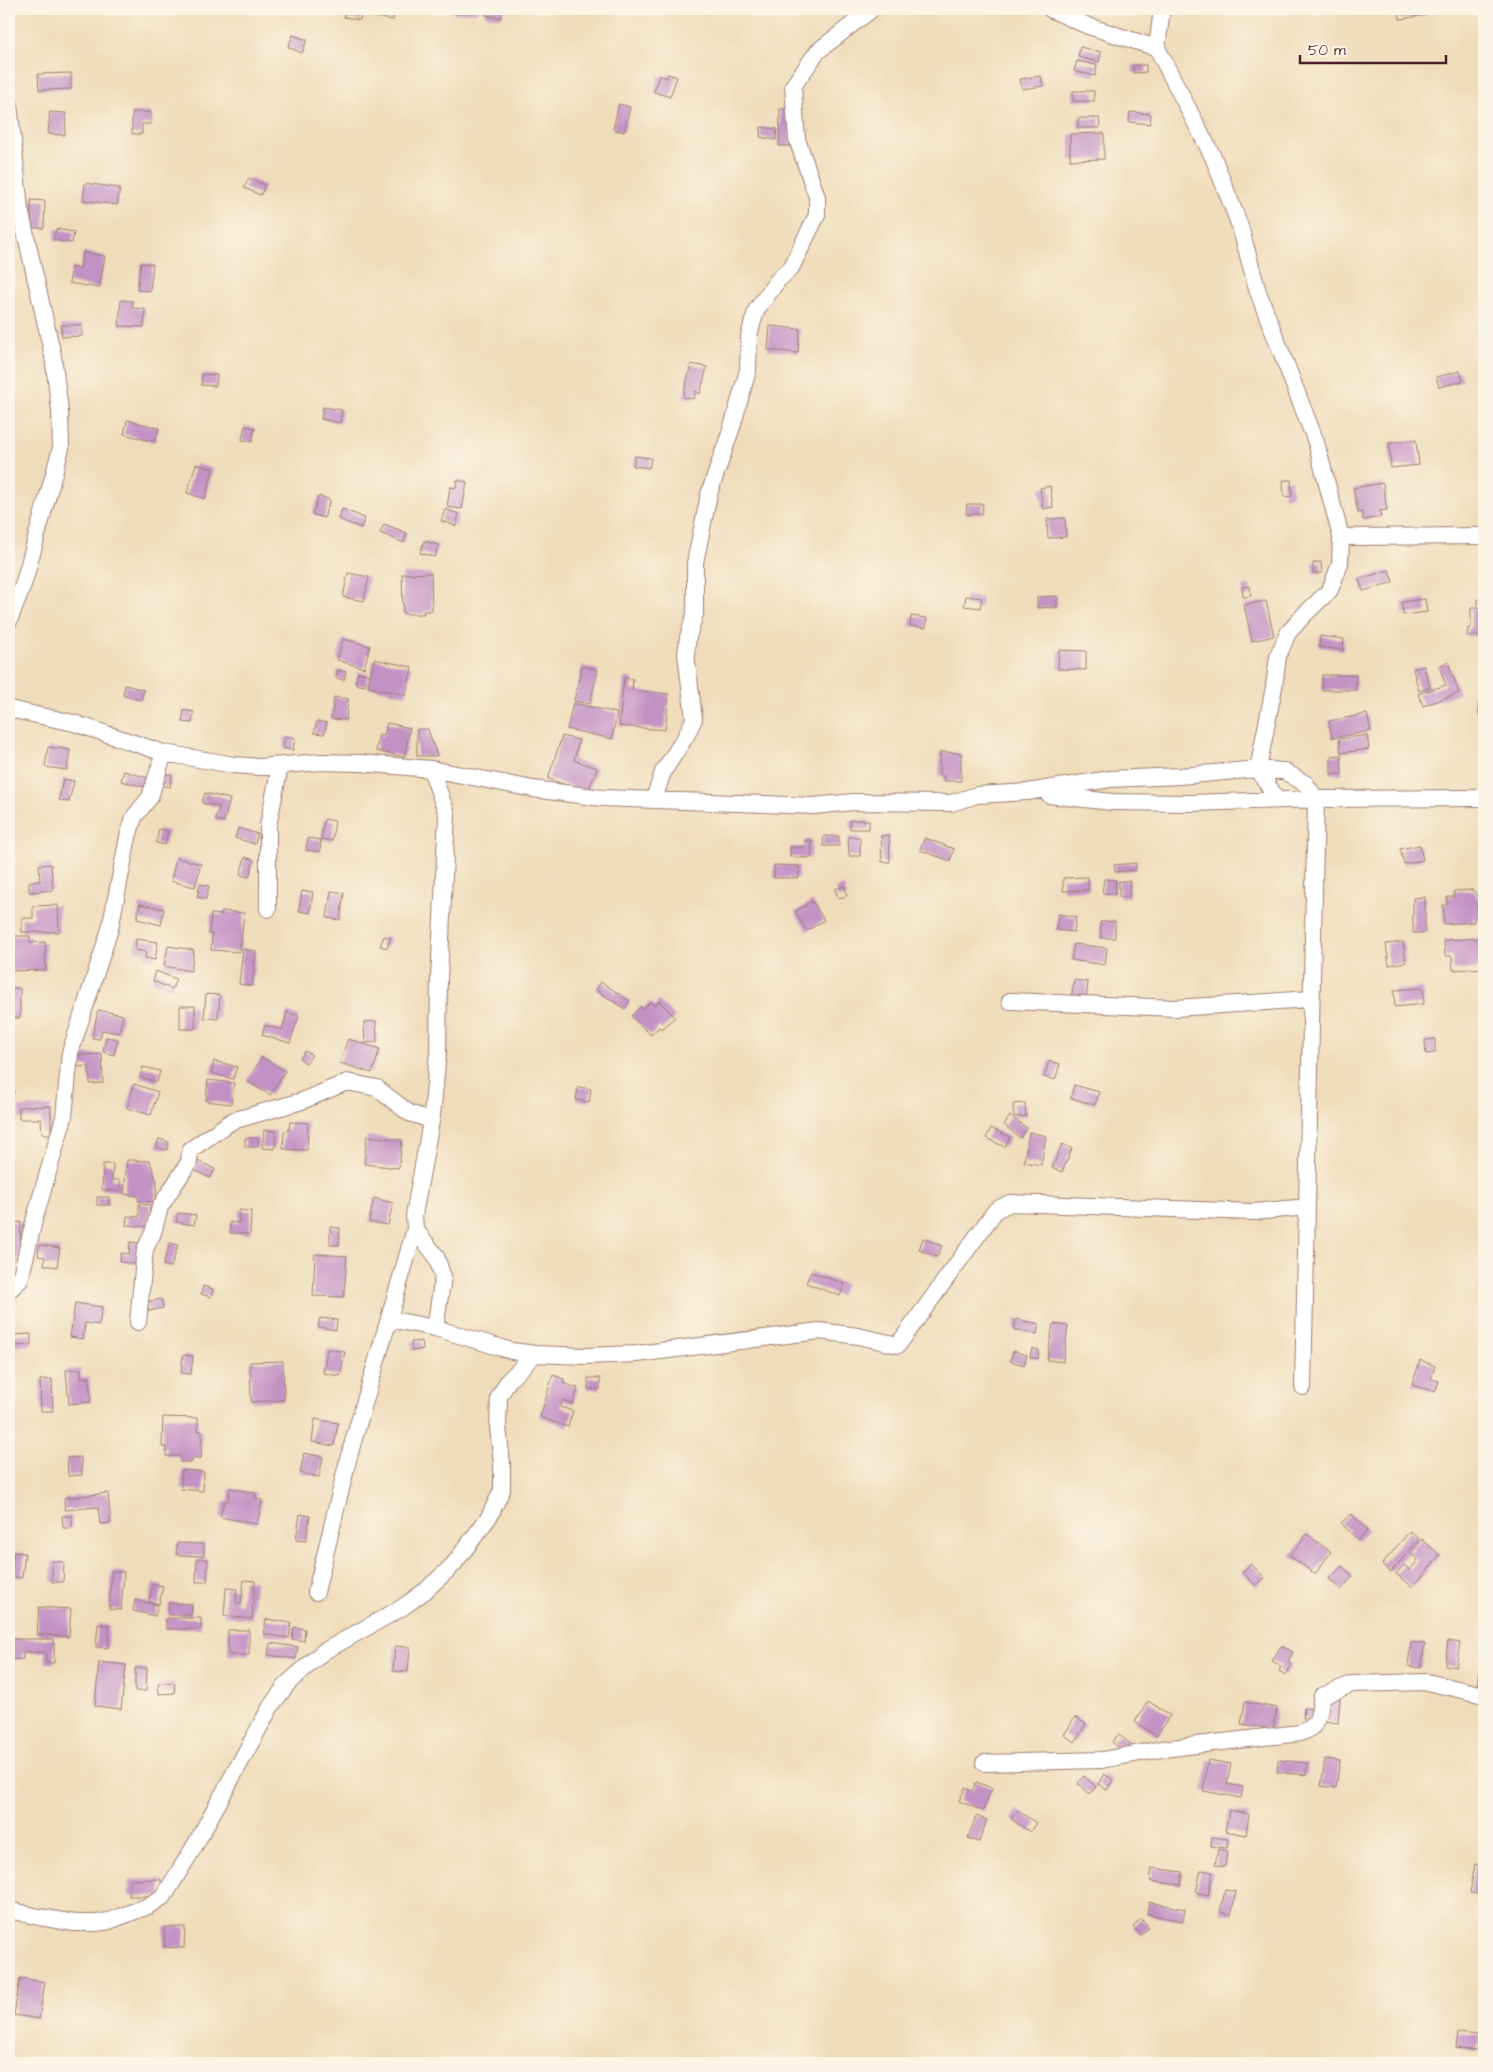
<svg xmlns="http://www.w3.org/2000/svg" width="1493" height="2072" font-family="'Architects Daughter',sans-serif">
	<rect width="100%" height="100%" fill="#fcf5e5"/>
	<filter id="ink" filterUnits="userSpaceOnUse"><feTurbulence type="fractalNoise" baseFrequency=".02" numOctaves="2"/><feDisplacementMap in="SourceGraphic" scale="10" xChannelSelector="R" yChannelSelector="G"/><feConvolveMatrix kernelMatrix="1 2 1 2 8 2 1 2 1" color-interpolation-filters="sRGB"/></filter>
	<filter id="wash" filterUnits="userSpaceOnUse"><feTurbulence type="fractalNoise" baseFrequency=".0096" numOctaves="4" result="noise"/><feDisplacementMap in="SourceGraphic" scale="20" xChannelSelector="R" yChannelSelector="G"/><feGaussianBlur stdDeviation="1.12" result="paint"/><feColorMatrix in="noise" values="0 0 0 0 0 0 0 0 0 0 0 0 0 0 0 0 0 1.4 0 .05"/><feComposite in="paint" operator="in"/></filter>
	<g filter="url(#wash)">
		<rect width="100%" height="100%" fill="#efdcba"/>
		<g id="blocks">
			<!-- building -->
			<path fill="#c392c5" d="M345 9H395L393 20 361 15 360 20 344 17Z
				M453 9H477V12L453 13Z
				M486 9H503L501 18 485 15Z
				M1399 9H1425L1426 15 1400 19Z
				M293 35 307 40 302 53 288 47Z
				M1080 47 1101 52 1099 62 1078 57Z
				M1077 61 1097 65 1095 76 1074 71Z
				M1133 65H1146V72L1133 73Z
				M71 73V89L39 90 38 74Z
				M668 74 677 77 670 97 654 92 659 75 667 78Z
				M1041 76 1043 86 1022 89 1020 79Z
				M1073 91H1094V101H1073Z
				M619 104 630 107 624 132 613 129Z
				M780 109H791L790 146H779Z
				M50 112 66 113 65 135 48 134Z
				M132 112H151V124H142V134H132Z
				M1130 112 1151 114 1150 124 1129 122Z
				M1078 118H1099L1100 128H1078Z
				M761 127 777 129 776 140 760 137Z
				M1104 133V159L1070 160V134Z
				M249 178 265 185 261 195 244 188Z
				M85 183 120 188 117 205 83 200Z
				M31 200 45 201 44 228H31Z
				M56 229 74 232 72 243 54 240Z
				M83 252 105 256 99 288 69 283 72 267 80 269Z
				M141 263 153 264 150 291 137 290Z
				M121 300 133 301 132 308 145 309 144 327 119 326Z
				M61 325H82V336L62 337Z
				M770 326 800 329 798 353 768 350Z
				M691 364 707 367 700 394 696 391 693 399 683 397Z
				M1460 371 1463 381 1439 387 1436 377Z
				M202 374 217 375 216 386 201 385Z
				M323 407 342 410 340 423 321 419Z
				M127 420 159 428 155 442 124 434Z
				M245 426 255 428 252 442 242 440Z
				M1416 440 1419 465 1391 468 1389 443Z
				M635 456 651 458 649 468 633 466Z
				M196 464 213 469 205 499 187 493Z
				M457 480 467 482 462 509 447 507 450 487 456 488Z
				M1283 480H1291L1292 496 1284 497Z
				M1383 483 1387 510 1380 511 1381 517 1363 520 1362 512 1358 513 1353 488Z
				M1050 486 1053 507 1043 509 1040 488Z
				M319 496 330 500 324 518 312 514Z
				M967 504H983L982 514H966Z
				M342 509 365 518 361 528 338 519Z
				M445 509 459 514 456 526 441 521Z
				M1065 518 1066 537 1048 538 1047 519Z
				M384 524 407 533 404 543 380 533Z
				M424 541 438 545 435 557 420 553Z
				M1321 562 1322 573H1313V563Z
				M1389 570 1393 582 1363 591 1359 579Z
				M348 573 369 577 364 601 343 597Z
				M431 573 432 611H423L424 614H403L402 574Z
				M1250 586 1251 596 1243 597 1242 587Z
				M966 596 982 598 980 608 964 606Z
				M1057 596V607L1037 608V597Z
				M1425 599 1427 612 1403 615 1402 602Z
				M1478 599H1484V636H1467L1468 628H1471V608H1478Z
				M1266 601 1274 636 1252 641 1244 605Z
				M911 616 927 618 926 628 910 626Z
				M1320 636 1344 639 1343 650 1319 647Z
				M343 639 370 646 364 668 337 660Z
				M1059 650 1086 651V670L1058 669Z
				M374 659 412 667 406 695 368 687Z
				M1448 662 1459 693 1423 706 1418 694 1446 685 1439 666Z
				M582 666 598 670 590 704 574 701Z
				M1424 666 1430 688 1419 691 1413 669Z
				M338 670 346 672 344 680 336 678Z
				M358 672 368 674 365 686 355 684Z
				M1322 675H1356V690H1322Z
				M624 678 633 679 632 690 669 694 665 730 619 726Z
				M125 685 144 690 141 700 123 695Z
				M334 697 348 699 346 720 331 719Z
				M573 703 617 713 612 739 567 729Z
				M1484 703V715H1479L1478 704Z
				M184 710 194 712 192 723 182 722Z
				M1367 714 1371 731 1332 738 1329 721Z
				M317 721 327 723 324 734 314 733Z
				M387 723 410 728 404 757 376 751 379 735 384 736Z
				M417 729H428L437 756H417Z
				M1367 735 1369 749 1341 753 1339 739Z
				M285 736 295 738 293 750 283 748Z
				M562 736 579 740 574 760 597 768 588 792 548 779Z
				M48 747 70 750 67 770 45 767Z
				M940 752 961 753V781H944V776H939Z
				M1341 755 1342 774H1331V756Z
				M124 771 148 778 145 787 121 781Z
				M163 774 172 775 170 787 160 785Z
				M63 779 74 781 69 802 59 800Z
				M205 793 230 799 224 822 215 820 219 807 202 803Z
				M324 819 335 821 332 841 321 839Z
				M850 820H869V829H850Z
				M238 828 258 834 255 844 235 838Z
				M159 829 168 831 165 845 156 843Z
				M889 835 890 862H882L881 836Z
				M824 836H839V846H823Z
				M848 837H860V856H849Z
				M308 838 321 840 320 852 306 850Z
				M925 838 954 849 950 861 920 850Z
				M805 840H812L811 858 790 857V847H804Z
				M1420 845 1423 860 1404 864 1400 849Z
				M245 857 254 860 249 877 240 875Z
				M176 858 201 864 195 887 171 881Z
				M1136 863V870L1115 872 1114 865Z
				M51 864 53 890 29 892V882L40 881 39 865Z
				M774 865 799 866V878H774Z
				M1088 877 1089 890 1063 891V878Z
				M1104 879 1116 880 1115 894 1102 893Z
				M1119 881H1130L1129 897H1119Z
				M200 884 209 886 206 899 197 897Z
				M844 886 847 896 838 898 835 889Z
				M1473 890 1484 907V918H1474V922L1444 924 1443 905H1447V897H1454V891Z
				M302 891 313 892 310 913 299 911Z
				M331 891 344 893 340 920 327 918Z
				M1425 897V933H1413V898Z
				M812 901 824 920 807 931 795 912Z
				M140 904 164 909 161 925 137 919Z
				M58 905 59 932H22V918H33V906Z
				M222 911 244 913 240 952 211 950 212 934H209L211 914 222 915Z
				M1058 914 1076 917 1074 932 1056 930Z
				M1115 921V938H1101L1100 922Z
				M9 936H30V943L45 942 46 970 9 971Z
				M384 936 391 938 387 948 380 946Z
				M1484 938V968L1453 970 1452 956H1445L1444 940Z
				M136 939 158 942 155 960 145 958 146 952 135 950Z
				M1403 942 1406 962 1389 965 1386 944Z
				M1074 944 1107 948 1105 965 1071 960Z
				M168 946 194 950 191 971 164 966Z
				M243 949 256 951 252 986 239 984Z
				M156 971 176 979 172 989 153 981Z
				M1074 980 1088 982 1086 1001 1071 999Z
				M601 982 630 1001 625 1009 596 990Z
				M9 988H20V1018H9Z
				M1423 988 1424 1004 1395 1007 1394 990Z
				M206 994 220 995 218 1019 204 1018Z
				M659 1001 675 1017 662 1029 659 1027 651 1035 631 1016 641 1006 643 1009 650 1002 655 1006Z
				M180 1006H195V1029H180Z
				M98 1010 123 1015 119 1033 102 1030 100 1039 92 1038Z
				M287 1012 299 1016 290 1043 262 1035 265 1025 282 1030Z
				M376 1021 377 1042 365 1043 364 1022Z
				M106 1037 118 1039 114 1055 103 1052Z
				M348 1039 380 1049 372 1073 340 1063Z
				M1435 1039V1053L1426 1054 1425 1040Z
				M305 1051 312 1055 306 1063 300 1059Z
				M9 1054H11L14 1093H9Z
				M102 1054 103 1083 90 1084 89 1066 77 1067 76 1055Z
				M262 1057 285 1071 270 1095 247 1081Z
				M214 1061 237 1067 233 1079 211 1073Z
				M1049 1061 1060 1064 1055 1080 1044 1077Z
				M143 1067 160 1071 157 1082 140 1077Z
				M208 1080 234 1083 231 1104 206 1101Z
				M134 1084 158 1092 151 1115 127 1108Z
				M1074 1085 1099 1092 1095 1105 1071 1098Z
				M578 1087 591 1089 589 1102 576 1100Z
				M1025 1103 1026 1116 1014 1117 1013 1104Z
				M51 1106V1134H42L41 1119H19V1107Z
				M1010 1116 1027 1128 1020 1138 1004 1125Z
				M290 1122 308 1123 307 1150 283 1149 284 1131 289 1130Z
				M991 1128 1010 1137 1005 1147 986 1138Z
				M264 1130 276 1131 275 1149 262 1148Z
				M1029 1132 1046 1136 1041 1165 1024 1162Z
				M367 1136 402 1140 399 1168 364 1164Z
				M245 1138H258V1147H245Z
				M159 1139 169 1142 167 1150 156 1147Z
				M1062 1144 1072 1148 1062 1172 1052 1168Z
				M127 1160 150 1161 157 1182 155 1202 138 1201V1196L124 1194Z
				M198 1161 215 1169 210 1178 194 1170Z
				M103 1164H113L112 1180H120V1191L102 1190Z
				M97 1197H109V1205H97Z
				M374 1198 393 1203 388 1225 369 1222Z
				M139 1204 150 1205 149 1227 126 1225 127 1216 139 1217Z
				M239 1210 251 1211 250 1234 230 1233V1222L239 1223Z
				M178 1213 196 1215 194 1225 176 1222Z
				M21 1222 20 1252 14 1278H9V1223Z
				M330 1227 340 1228 339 1245H330Z
				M923 1238 942 1246 937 1257 919 1250Z
				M130 1242 139 1243 137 1264 120 1262 121 1253 129 1254Z
				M170 1243 178 1245 171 1267 163 1265Z
				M39 1245 60 1248 57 1267 44 1265 45 1257 38 1256Z
				M315 1254 347 1256 344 1297 313 1296Z
				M811 1272 845 1284 840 1296 806 1283Z
				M203 1286 213 1289 211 1297 201 1294Z
				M161 1299 163 1308 149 1311 147 1302Z
				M75 1303 102 1307 99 1325 85 1323 83 1339 70 1337Z
				M320 1318 337 1320 336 1330 318 1327Z
				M1016 1319 1039 1324 1037 1334 1014 1330Z
				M1053 1324 1068 1326 1063 1362 1047 1360Z
				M31 1334V1345L11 1346V1335Z
				M422 1341 423 1349 412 1351 411 1342Z
				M1032 1348 1039 1350 1038 1359 1030 1357Z
				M327 1349 345 1352 340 1376 323 1373Z
				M1013 1351 1027 1355 1024 1365 1010 1361Z
				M183 1355 193 1356 191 1374 181 1373Z
				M1420 1360 1435 1366 1431 1379 1439 1381 1435 1392 1412 1385Z
				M283 1361 284 1400 251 1402 250 1362Z
				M81 1369V1378L89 1377 91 1402 69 1404 66 1370Z
				M553 1375 564 1379 563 1383 578 1388 573 1404 563 1400 560 1407 573 1411 568 1427 540 1417Z
				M588 1378H600V1389H588Z
				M52 1379 53 1411H41L40 1380Z
				M163 1417 198 1418V1431H202L201 1458H193L192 1462H180V1456H166V1447H162Z
				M315 1419 338 1423 334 1446 312 1442Z
				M304 1453 323 1457 319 1477 300 1473Z
				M81 1457 82 1475 68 1476 67 1458Z
				M182 1470 204 1472 203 1491 181 1489Z
				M230 1488 256 1493 255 1498 262 1500 257 1524 220 1517 224 1501H228Z
				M108 1493 111 1523 100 1524 98 1507 65 1510 64 1498Z
				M300 1514 310 1516 306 1541 296 1540Z
				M1351 1514 1368 1530 1358 1540 1341 1523Z
				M62 1516H72V1528H63Z
				M1410 1531 1419 1539 1391 1572 1382 1564Z
				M1307 1534 1331 1552 1315 1574 1290 1556Z
				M1422 1539 1440 1555 1413 1587 1396 1574 1404 1565 1410 1570 1418 1560 1410 1553Z
				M177 1543 204 1544V1556L176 1555Z
				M14 1552 25 1553 22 1578 11 1576Z
				M197 1559H208L207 1582H196Z
				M52 1561 64 1562 63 1582H52Z
				M1251 1564 1265 1578 1256 1586 1242 1572Z
				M1342 1566 1353 1576 1341 1590 1329 1579Z
				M112 1571 124 1572 121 1610 109 1609Z
				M244 1580 255 1581 252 1619 224 1616 226 1588 237 1589 236 1603 241 1604Z
				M153 1584 163 1586 159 1604 149 1602Z
				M135 1600 158 1605 155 1616 133 1611Z
				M169 1603 192 1604 191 1615H168Z
				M39 1607 71 1609 69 1637 37 1634Z
				M166 1618H201V1629H166Z
				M266 1619 291 1623 289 1638 264 1634Z
				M98 1624 109 1625 108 1648 96 1647Z
				M294 1627 305 1629 304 1641 292 1639Z
				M228 1630H249V1655H228Z
				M9 1639H54V1663H46L45 1652H23V1659L9 1660Z
				M1448 1641 1460 1643 1456 1667 1445 1665Z
				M1411 1642 1425 1644 1421 1668 1408 1666Z
				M270 1643 298 1647 296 1659 268 1655Z
				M395 1646 410 1647 408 1672 393 1671Z
				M1281 1646 1293 1652 1288 1662 1292 1665 1286 1675 1279 1671 1281 1666 1272 1661Z
				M99 1662 126 1665 121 1709 95 1706Z
				M135 1668H147L146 1691H135Z
				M1479 1672 1484 1673V1689L1477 1688Z
				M174 1682 175 1693 159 1694 158 1684Z
				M1326 1697 1340 1699 1338 1723 1324 1721Z
				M1148 1701 1170 1715 1157 1736 1135 1722Z
				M1245 1702 1277 1708 1273 1729 1241 1724Z
				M1304 1708 1314 1709 1312 1719 1303 1718Z
				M1075 1717 1086 1724 1075 1742 1064 1735Z
				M1119 1734 1133 1746 1127 1754 1112 1742Z
				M1325 1759 1340 1761 1336 1788 1321 1786Z
				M1208 1760 1231 1764 1227 1784 1243 1787 1241 1798 1203 1791Z
				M1278 1760 1307 1763 1306 1775 1277 1772Z
				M1104 1774 1113 1780 1107 1790 1098 1784Z
				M1084 1776 1096 1787 1090 1794 1078 1783Z
				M976 1782 992 1788 983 1811 959 1801 965 1788 972 1791Z
				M1017 1810 1036 1823 1030 1832 1011 1819Z
				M1229 1810 1249 1814 1246 1835 1225 1831Z
				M976 1816 987 1820 979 1842 968 1838Z
				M1212 1837 1228 1839 1227 1848 1211 1846Z
				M1218 1849 1227 1851 1225 1867 1215 1865Z
				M1475 1864 1484 1866V1895L1470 1893Z
				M1152 1868 1183 1872 1181 1885 1150 1881Z
				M1201 1870 1213 1872 1208 1895 1196 1892Z
				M161 1879V1896H129V1880Z
				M1225 1890 1236 1892 1231 1915 1220 1912Z
				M1149 1902 1185 1909 1183 1921 1147 1914Z
				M1141 1919 1149 1927 1141 1935 1133 1927Z
				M164 1927H185L184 1948 164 1947Z
				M20 1978 45 1982 39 2019 14 2015Z
				M1458 2033 1479 2035 1477 2051 1456 2048Z"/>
		</g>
	</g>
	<g filter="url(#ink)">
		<use href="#blocks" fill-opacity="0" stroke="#9c7e72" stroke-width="1"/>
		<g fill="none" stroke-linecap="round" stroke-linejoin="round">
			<defs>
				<path id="street" d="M1050 9 1088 26 1157 48
					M1162 9 1157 48 1213 157 1240 226 1258 292 1316 442 1341 537 1340 564 1330 590 1304 615 1288 633 1278 656 1274 687 1258 769 1277 800
					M9 103 20 209 53 356 60 411 61 448 24 582 9 621
					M1341 537 1484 536
					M9 709 74 723 164 753 234 765 260 767 321 762 360 763 431 769 533 789 602 798 814 806 853 802 951 803 977 795 1027 792 1110 779 1180 776 1258 769 1284 771 1306 784 1316 799 1303 1387
					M431 769 447 814 439 980 438 1053 432 1116 414 1215 415 1229 436 1256 443 1277 435 1328
					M1049 795 1112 802 1189 803 1316 799 1484 798
					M654 799 663 772 686 736 694 719 686 654 688 637 695 614V563L709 494 732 427 748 370 749 336 753 321 757 309 778 280 791 268 817 215V197L797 139 793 86 818 51 872 9
					M268 909V826L280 766
					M1010 1001 1176 1008 1310 999
					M9 1290 20 1280 34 1221 64 1117 70 1053 110 929 128 837 134 817 150 797 164 753
					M389 1319 435 1328 512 1351 535 1354 585 1356 637 1354 819 1331 858 1336 898 1345 996 1210 1010 1203 1254 1212 1307 1207
					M138 1322 145 1249 153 1233 160 1207 189 1162 190 1150 232 1121 302 1101 347 1082 377 1088 409 1113 431 1120
					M316 1592 349 1456 415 1229
					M984 1763 1102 1760 1162 1749 1300 1733C1321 1726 1318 1715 1322 1696L1352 1684 1427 1682 1484 1695
					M9 1910 39 1917 75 1923H96L109 1921 148 1906 164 1896 194 1847 271 1706 288 1683 323 1652 403 1607 425 1591 453 1565 489 1517 502 1490V1464L498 1427 499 1397 508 1381 535 1354"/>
			</defs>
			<!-- street casing -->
			<use href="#street" stroke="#9c7e72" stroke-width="18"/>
			<!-- street -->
			<use href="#street" stroke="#fff" stroke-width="16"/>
		</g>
	</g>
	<!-- margin -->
	<rect width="1493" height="2072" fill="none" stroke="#fcf5e5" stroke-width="30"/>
	<!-- scale -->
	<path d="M1300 55v8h146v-8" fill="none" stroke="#4a1f2b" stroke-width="2.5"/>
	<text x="1308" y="55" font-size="15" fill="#4a1f2b" stroke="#fcf5e5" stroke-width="4" paint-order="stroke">50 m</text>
</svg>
